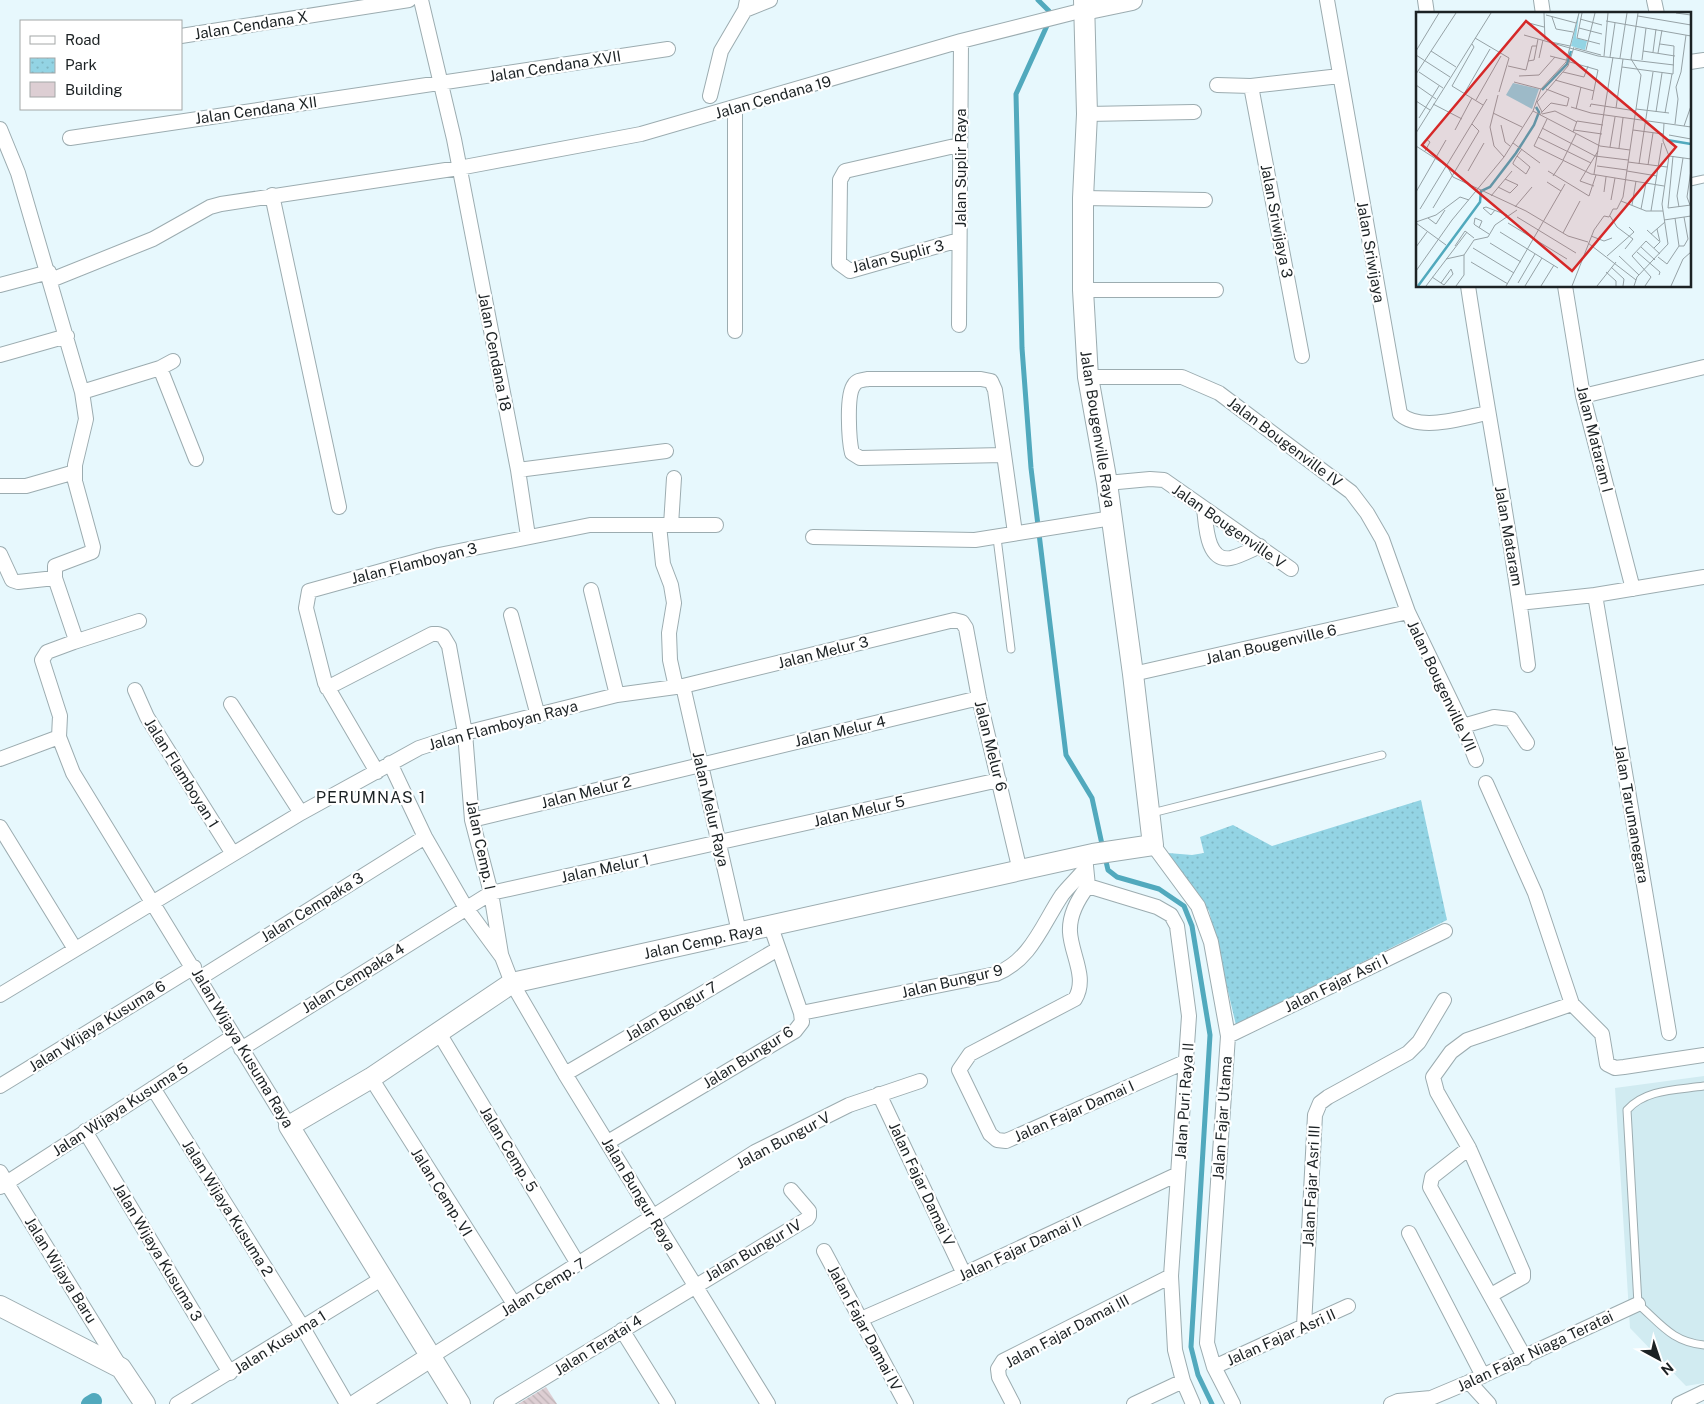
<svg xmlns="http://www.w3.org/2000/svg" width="1704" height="1404" font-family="'Public Sans',sans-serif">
	<defs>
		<pattern id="park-dots" width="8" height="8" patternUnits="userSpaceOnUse" patternTransform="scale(1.25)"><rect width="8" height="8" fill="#93d4e4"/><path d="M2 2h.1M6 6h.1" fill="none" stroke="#7eb6c3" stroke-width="1.8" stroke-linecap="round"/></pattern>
		<pattern id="building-back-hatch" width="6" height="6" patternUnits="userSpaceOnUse" patternTransform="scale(1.25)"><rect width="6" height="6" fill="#ddced3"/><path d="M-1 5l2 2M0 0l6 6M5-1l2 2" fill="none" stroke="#bdb1b5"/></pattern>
	</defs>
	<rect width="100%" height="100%" fill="#e7f8fd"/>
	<!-- built -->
	<path fill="#d1ebf1" d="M1704 1076V1383L1686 1386 1630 1328 1615 1088Z"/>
	<!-- park -->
	<path fill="url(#park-dots)" d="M1421 800 1447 920 1236 1025 1209 911 1168 853 1192 855 1204 853 1200 837 1233 825 1272 846Z"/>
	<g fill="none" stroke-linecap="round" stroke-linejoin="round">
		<!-- stream -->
		<path stroke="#51a9bd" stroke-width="5" d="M1038 0 1049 11 1050 19 1016 94 1022 348 1031 468 1066 755 1092 798 1103 849
			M1105 857 1108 870 1117 877 1159 889 1184 906 1192 926 1210 1035 1191 1347 1198 1375 1212 1404"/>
		<!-- canal -->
		<path stroke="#51a9bd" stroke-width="16" d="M89 1404 94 1401"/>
	</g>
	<!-- building -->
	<path fill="url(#building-back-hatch)" d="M546 1387 557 1404H518Z"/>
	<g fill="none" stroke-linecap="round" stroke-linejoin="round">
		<defs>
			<path id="lane" d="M1690 182 1704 179
				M997 538 1011 649
				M1152 813 1382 755
				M1704 1086C1677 1090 1645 1089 1627 1110L1638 1304C1661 1324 1672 1342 1704 1345"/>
			<path id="street" d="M421 0 454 139 518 470 528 536
				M1327 0 1400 414C1420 432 1462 418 1487 413
				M1425 0 1427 14
				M1541 0 1543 14
				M1654 0 1657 14
				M745 10 770 0
				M181 36 409 0
				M1690 62 1704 60
				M1217 85 1251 86 1340 76
				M1251 86 1302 356
				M710 96 721 51 745 10 747 0
				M735 108V331
				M1087 114 1194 112
				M0 129 18 173 82 392 86 419 75 465V481L93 547 92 552 55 566V578L75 637 74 642 47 652 42 660 60 716 59 737 73 773 289 1126
				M70 138 668 49
				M959 145 845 171 840 180 839 263 850 271 959 240
				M272 195 339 507
				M1083 198 1205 200
				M51 280 153 239 210 207 221 204 459 168 641 134 961 41 1084 10
				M0 285 49 272
				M1468 286C1487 412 1512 538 1528 665
				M1565 286 1583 396 1633 589
				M1083 290H1216
				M959 325 961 41
				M0 355 67 336
				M160 368 196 459
				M1088 377H1182L1219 393 1351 492 1367 513 1382 539 1408 612 1463 726 1476 760
				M82 392 160 368 173 361
				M1583 396 1704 367
				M1004 455 860 458 852 453C849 441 846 395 854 385 857 380 862 380 868 379H981L991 381 995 390 1015 533
				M518 470 666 451
				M1107 483 1150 479 1164 480 1291 569
				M0 486H26L75 472
				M1204 508C1206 523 1206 563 1231 558 1240 556 1251 550 1260 546
				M659 525 663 564 671 585 674 603 669 633 670 660 676 687
				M671 525 674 478
				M813 537 975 540 1112 518
				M0 554 12 580 18 582 55 578
				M591 590 617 695
				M1595 595 1669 1033
				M1520 603 1595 595 1704 577
				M511 615 538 716
				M74 642 139 621
				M1133 674 1408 612
				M683 686 739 932
				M327 688 432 634H438L443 636 449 646 465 733 472 820 491 893 501 954
				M135 690 147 717 233 854
				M231 704 301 813
				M1463 726 1494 717 1511 719 1527 743
				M0 759 59 737
				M390 763 425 837 466 908 502 957 512 983 565 1074 768 1404
				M377 772 325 683 306 608 309 591 439 555 590 525H716
				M1486 783 1535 893 1572 1004 1602 1034 1607 1064 1615 1068 1624 1067 1704 1055
				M472 820 979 698
				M0 827 75 949
				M1153 845 1198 906 1211 942 1228 1036 1207 1343 1214 1367 1233 1404
				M1085 856 1088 886 1157 907 1171 915 1177 926 1189 1016 1171 1276 1175 1350 1183 1381 1193 1404
				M1088 886C1078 899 1069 915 1070 932 1071 954 1088 978 1075 999L970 1054 959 1070 990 1134 997 1140 1006 1141 1187 1061
				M200 978 425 837
				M0 995 301 813 419 748 465 733 617 695 683 686 954 620 962 622 966 628 979 698 1020 871
				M801 1013 996 974C1031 960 1042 925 1062 895 1069 886 1078 878 1085 869
				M439 1033 578 1264
				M1228 1036 1445 931
				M241 1049 491 893 999 780
				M565 1074 778 949
				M371 1078 514 1304
				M0 1086 194 967
				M153 1088 303 1328 347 1404
				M879 1094 964 1274
				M85 1131 230 1373
				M608 1142 795 1031 802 1022 801 1013 771 927
				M1469 1148 1432 1177 1430 1187 1525 1358
				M0 1172 121 1368
				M0 1187 234 1036
				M1409 1233 1483 1376
				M824 1251 906 1404
				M1491 1295 1523 1277V1272L1469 1148 1437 1092 1433 1077 1451 1052 1467 1040 1572 1004
				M861 1319 964 1274 1178 1174
				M1304 1326 1315 1115 1320 1103 1328 1097 1408 1053 1419 1042 1444 1000
				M622 1330 668 1404
				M432 1356 755 1152 849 1105 920 1081
				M1214 1367 1348 1306
				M1469 1382 1489 1404
				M177 1404 383 1278
				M501 1404 807 1219 809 1216V1211L791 1190
				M1013 1404 999 1377 998 1369 1003 1361 1171 1276
				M1134 1404 1183 1381
				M1391 1404 1398 1401 1431 1398 1469 1382 1638 1304
				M1679 1404 1704 1392"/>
			<path id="secondary" d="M1084 10 1132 0
				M0 1306 121 1368 145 1404
				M357 1404 432 1356
				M460 1404 289 1126 371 1078 512 983 1093 854 1153 845 1133 674 1107 483 1088 377 1083 290V198L1087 114 1084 0"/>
		</defs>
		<!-- lane casing -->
		<use href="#lane" stroke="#9cacb0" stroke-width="9"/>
		<!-- street casing -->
		<use href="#street" stroke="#9cacb0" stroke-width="16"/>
		<!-- secondary casing -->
		<use href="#secondary" stroke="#9cacb0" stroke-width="22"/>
		<!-- lane -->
		<use href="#lane" stroke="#fff" stroke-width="7"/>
		<!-- street -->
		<use href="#street" stroke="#fff" stroke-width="14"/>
		<!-- secondary -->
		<use href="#secondary" stroke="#fff" stroke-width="20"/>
	</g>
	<g text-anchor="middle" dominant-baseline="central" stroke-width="4.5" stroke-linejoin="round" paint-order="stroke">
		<!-- street labels -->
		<g font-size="15" fill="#1c2224" stroke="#fff">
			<text transform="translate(251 25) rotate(-9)">Jalan Cendana X</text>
			<text transform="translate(555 66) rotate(-9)">Jalan Cendana XVII</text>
			<text transform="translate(773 97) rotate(-16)">Jalan Cendana 19</text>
			<text transform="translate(256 110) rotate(-8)">Jalan Cendana XII</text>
			<text transform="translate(960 168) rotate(-90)">Jalan Suplir Raya</text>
			<text transform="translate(1277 221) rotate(79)">Jalan Sriwijaya 3</text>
			<text transform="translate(1371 252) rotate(80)">Jalan Sriwijaya</text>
			<text transform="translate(898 256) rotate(-14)">Jalan Suplir 3</text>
			<text transform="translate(495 352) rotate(79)">Jalan Cendana 18</text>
			<text transform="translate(1098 429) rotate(81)">Jalan Bougenville Raya</text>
			<text transform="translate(1595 439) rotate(76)">Jalan Mataram I</text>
			<text transform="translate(1285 442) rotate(37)">Jalan Bougenville IV</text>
			<text transform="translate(1229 526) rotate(35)">Jalan Bougenville V</text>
			<text transform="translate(1509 536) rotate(80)">Jalan Mataram</text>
			<text transform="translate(414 563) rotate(-14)">Jalan Flamboyan 3</text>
			<text transform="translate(1271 644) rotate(-13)">Jalan Bougenville 6</text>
			<text transform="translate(823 652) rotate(-14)">Jalan Melur 3</text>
			<text transform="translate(1442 686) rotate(65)">Jalan Bougenville VII</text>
			<text transform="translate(503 725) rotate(-15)">Jalan Flamboyan Raya</text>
			<text transform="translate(840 731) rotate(-13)">Jalan Melur 4</text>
			<text transform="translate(991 746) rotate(76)">Jalan Melur 6</text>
			<text transform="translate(182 773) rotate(58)">Jalan Flamboyan 1</text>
			<text transform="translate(586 792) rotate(-14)">Jalan Melur 2</text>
			<text transform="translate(711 809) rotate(77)">Jalan Melur Raya</text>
			<text transform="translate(859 811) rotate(-13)">Jalan Melur 5</text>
			<text transform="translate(1632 814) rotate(80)">Jalan Tarumanegara</text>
			<text transform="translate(481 845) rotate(78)">Jalan Cemp. I</text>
			<text transform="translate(605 868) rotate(-12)">Jalan Melur 1</text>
			<text transform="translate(312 907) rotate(-32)">Jalan Cempaka 3</text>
			<text transform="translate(703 941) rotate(-12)">Jalan Cemp. Raya</text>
			<text transform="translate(353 978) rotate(-32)">Jalan Cempaka 4</text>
			<text transform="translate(952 981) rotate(-13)">Jalan Bungur 9</text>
			<text transform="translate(1336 983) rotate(-26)">Jalan Fajar Asri I</text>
			<text transform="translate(671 1011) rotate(-30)">Jalan Bungur 7</text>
			<text transform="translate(97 1026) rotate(-32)">Jalan Wijaya Kusuma 6</text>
			<text transform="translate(243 1048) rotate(59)">Jalan Wijaya Kusuma Raya</text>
			<text transform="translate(748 1057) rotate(-32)">Jalan Bungur 6</text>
			<text transform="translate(1184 1101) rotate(-86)">Jalan Puri Raya II</text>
			<text transform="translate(120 1109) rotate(-33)">Jalan Wijaya Kusuma 5</text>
			<text transform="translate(1074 1111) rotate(-24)">Jalan Fajar Damai I</text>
			<text transform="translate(1222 1118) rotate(-86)">Jalan Fajar Utama</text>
			<text transform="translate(783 1140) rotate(-28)">Jalan Bungur V</text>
			<text transform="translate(509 1149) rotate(59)">Jalan Cemp. 5</text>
			<text transform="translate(922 1184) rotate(65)">Jalan Fajar Damai V</text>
			<text transform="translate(1311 1186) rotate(-87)">Jalan Fajar Asri III</text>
			<text transform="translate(442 1192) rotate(58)">Jalan Cemp. VI</text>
			<text transform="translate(639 1194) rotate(59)">Jalan Bungur Raya</text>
			<text transform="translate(228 1208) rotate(58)">Jalan Wijaya Kusuma 2</text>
			<text transform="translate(1020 1248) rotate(-25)">Jalan Fajar Damai II</text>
			<text transform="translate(753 1250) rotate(-30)">Jalan Bungur IV</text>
			<text transform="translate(158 1252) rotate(59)">Jalan Wijaya Kusuma 3</text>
			<text transform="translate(61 1270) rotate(58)">Jalan Wijaya Baru</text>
			<text transform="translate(543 1287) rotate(-32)">Jalan Cemp. 7</text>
			<text transform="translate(865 1328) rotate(62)">Jalan Fajar Damai IV</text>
			<text transform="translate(1067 1331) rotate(-28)">Jalan Fajar Damai III</text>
			<text transform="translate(1281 1337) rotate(-24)">Jalan Fajar Asri II</text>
			<text transform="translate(280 1342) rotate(-32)">Jalan Kusuma 1</text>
			<text transform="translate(598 1345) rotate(-32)">Jalan Teratai 4</text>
			<text transform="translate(1535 1351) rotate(-25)">Jalan Fajar Niaga Teratai</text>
		</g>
		<!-- neighbourhood labels -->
		<g font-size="16" letter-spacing="1" fill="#1c2224" stroke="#fff">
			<text x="371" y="797">PERUMNAS 1</text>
		</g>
	</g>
	<!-- overview -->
	<g transform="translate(1416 12)">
		<rect width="275" height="275" fill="#e7f8fd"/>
		<path d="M163 1 160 26 171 29 169 38 155 34ZM97 71 123 77 116 97 90 83Z" fill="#93d4e4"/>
		<path fill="none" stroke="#51a9bd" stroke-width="2.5" d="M126 78 151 52 155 39M251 128 275 132M2 274 64 190 65 179 74 175 100 141 118 113 123 100 120 95"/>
		<path fill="none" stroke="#96a2a6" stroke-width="1" d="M128 1 129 28M166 1 161 26 184 32M260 1 275 3M130 3 160 11M222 4 275 13M136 5 140 17 157 20M164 7 186 13M190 9 275 24M109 10 128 15M163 16 186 22M108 23 182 44 258 53M59 26 93 46 83 80M135 30 154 34M159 36 185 43M170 38 179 1M0 39 23 1M15 39 40 55M227 39 259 44M237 40 240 17M242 41 246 18M0 43 34 65M134 44 150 48M188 44 192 1M194 45 199 11M123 46 127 28M204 46 211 1M226 48 230 16M112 49 118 48 122 27M154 50 182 58 176 88M92 54 110 58 116 34H121M206 55 257 62 258 34 244 32M3 60 27 76M147 60 168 65 172 54M265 60 270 23M0 62 40 1M103 64 123 63 139 45M139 68 178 79M98 70 125 77M0 73 20 87M36 74 58 35 56 32M36 74 67 93M48 82 74 37M82 83 74 115 78 134 88 145M60 88 85 44M0 89 14 98M17 92 46 107M155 95 175 101 275 115M174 95 175 92 220 99M200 96 207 47M160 97 165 75M220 97 253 101M117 99 125 77 150 50 163 1M117 99 184 134 214 138M126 100 135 91 151 94 153 86 130 77M240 100 246 61M77 101 106 115M249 101 256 62M126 102 139 99 161 110M124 103 126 100 121 90 152 54 158 35M3 106 23 74M131 107 118 134 175 162 248 174M259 112 262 87 260 75 265 60M85 113 89 130 94 134M268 114 275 94M126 116 179 144 212 148M39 118 56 86M158 118 186 122M217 118 247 122M157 120 161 109 187 113M0 121 75 1M253 123 275 127M122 125 175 151M97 131 124 151M0 134 31 154 37 165 110 199 152 224 172 230M194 135 199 105M203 136 207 106M9 139 14 130 10 127M101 144 114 155 110 162 97 152V151L101 144 106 137M253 144 275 147M257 144 252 196 275 193M147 148 160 122M212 150 251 155M223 152 237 60M232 153 237 121M181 154 211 158M52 159 68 131M132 159 173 184 180 163M211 159 241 164M178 162 197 45M137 164 147 149M131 170 145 179M178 174 164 169 182 139M82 175 94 181 102 173 89 167M0 180 30 128M188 180 190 165M75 184 96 159M195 188 199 166M205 189 230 199H247M216 193 220 169M274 193 271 185 275 158M99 195 116 175M263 195 261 184 267 146M17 196 63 119 56 112M4 197 71 87M225 197 230 171M79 198 75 203 67 196 70 195 91 203M235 199 246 131M194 204 201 215 217 227 209 237M101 205 160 241M12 206 20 212 29 198M248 208 275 204M0 210 20 203 44 185 53 188M0 211 30 233M92 211 151 247M63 216 66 209 59 206 58 212 59 213 73 222M231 218 243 229M84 220 142 256M147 221 164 189M235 222 249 210M175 224 188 229 196 226M74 231 105 250M172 231 220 268M39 234 49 219 58 226M263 234H268L272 227 268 205M0 235 11 220M225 235 239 248M57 236 98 261M238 236 244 230 241 217M221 240 244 260 243 263M191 244 218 220 213 215M203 244 223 263M242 245 251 252 263 234 259 206M30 247 48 243M55 250 92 272M195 255 208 267 207 274M0 259 36 208 88 145 117 99M190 260 200 269V274M16 265 28 273 37 262 35 257M25 271 35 257M102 271 119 242M10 274 51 220M40 274 48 263V243L58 228 72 225 79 213 101 198M90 274 149 172M109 274 126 246M125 274 138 253M156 274 178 218 188 204 193 205 197 197H201L207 185 225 63 215 47 222 1M181 274 200 250M218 274 221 265 252 232 246 192 253 144 247 129 248 111M229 274 235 265 216 244 230 229 244 242M255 274 267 247 275 240"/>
		<path fill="#d62828" fill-opacity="0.15" stroke="#d62828" stroke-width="2.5" d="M110 9 260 135 156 259 6 133Z"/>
		<rect width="275" height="275" fill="none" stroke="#1c2224" stroke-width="2.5"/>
	</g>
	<!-- legend -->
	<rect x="20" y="20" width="162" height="90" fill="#ffffff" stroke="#a4a7a7"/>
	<rect x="30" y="36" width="25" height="8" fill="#ffffff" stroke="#a4a7a7"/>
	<text x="65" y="45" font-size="15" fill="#1c2224">Road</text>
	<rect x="30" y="58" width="25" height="15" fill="url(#park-dots)" stroke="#a4a7a7"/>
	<text x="65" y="70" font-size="15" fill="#1c2224">Park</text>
	<rect x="30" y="82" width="25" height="15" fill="#ddced3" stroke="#a4a7a7"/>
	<text x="65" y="95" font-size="15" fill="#1c2224">Building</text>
	<!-- north arrow -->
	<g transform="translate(1659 1359) rotate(140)" stroke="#ffffff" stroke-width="4" paint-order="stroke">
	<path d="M0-4L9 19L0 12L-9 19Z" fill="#1c2224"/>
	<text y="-8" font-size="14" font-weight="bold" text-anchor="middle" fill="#1c2224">N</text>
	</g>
</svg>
